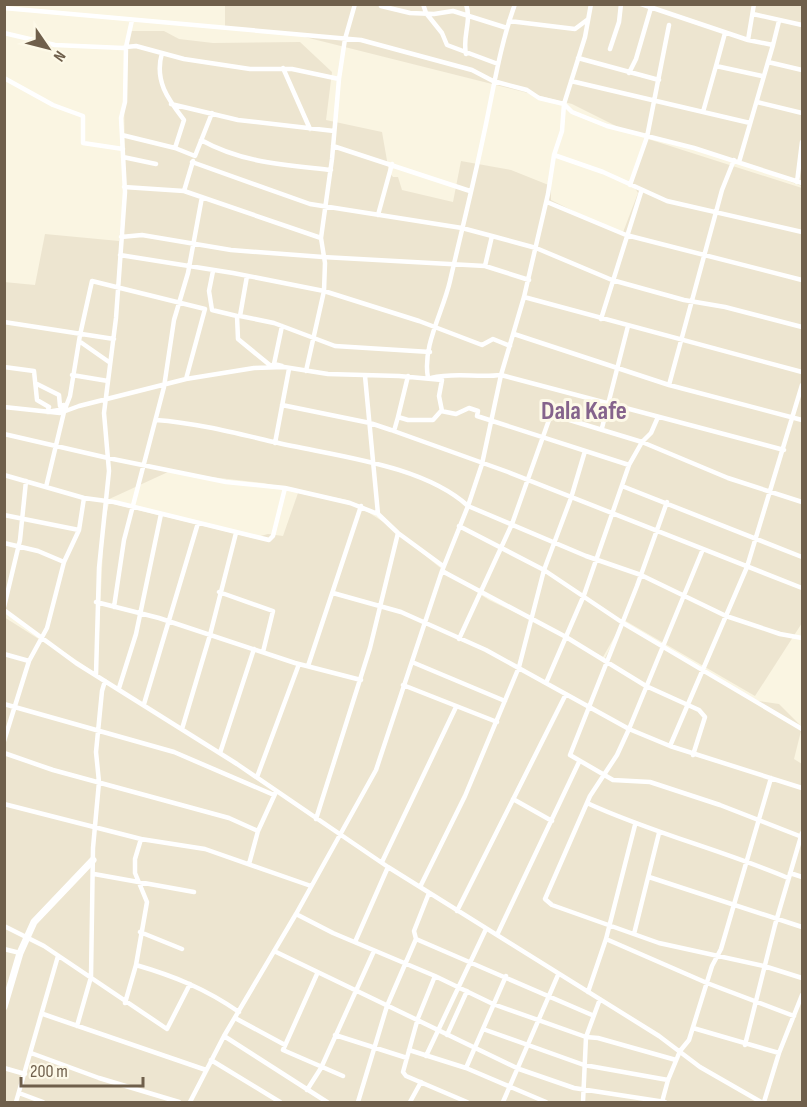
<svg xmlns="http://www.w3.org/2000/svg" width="807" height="1107" font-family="'Sofia Sans Condensed',sans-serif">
	<rect width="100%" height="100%" fill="#faf5e2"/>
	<!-- residential -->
	<path fill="#ede5d0" d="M225 5H802V186L718 156 628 132 572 104 289 33 225 28Z
		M129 31H164L179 39 213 43 300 42 332 72 326 120 382 132 389 172 393 177H398L402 190 453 202 461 161 511 170 551 186V200L622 235 638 193 632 183 645 138 802 188V623L755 696 624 620 603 657 472 587 442 568 433 558 365 507 347 500 263 483 168 472 105 501 94 672 5 612 4 282 35 285 45 234 119 241 125 184 124 90Z
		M298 493 357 505 385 523 443 570 489 600 550 629 604 660 623 623 758 701 779 704 802 727 794 759 802 764V1102H5L4 617 97 676 104 526 109 503 253 538 268 534 283 536Z"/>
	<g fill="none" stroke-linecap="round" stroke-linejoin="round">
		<!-- street -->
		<path stroke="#fff" stroke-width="4.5" d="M423 4 426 13 442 33 447 45 498 64
			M466 4C472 22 462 36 466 54
			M641 4 748 40 773 45 768 62 802 70
			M381 6 410 13 434 14 453 11 507 28
			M4 8 361 40 472 70 493 81 527 90 539 98 564 104 572 112 607 126 694 148 802 183
			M753 14 802 25
			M509 21 575 29 587 20
			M4 33 55 45 123 48 126 47 132 20
			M748 40 754 4
			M773 45 779 21
			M610 49 619 22 621 4
			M162 53C154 81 168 99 184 120L175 148 195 156 212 113
			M578 58 659 80
			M716 66 725 33
			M283 68 310 129
			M629 73 636 59 652 4
			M4 78 53 105 83 116V143L123 149
			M571 81 750 123
			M757 102 802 113
			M171 104 238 120 334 131
			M703 112 716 66 762 76
			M122 135 175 148
			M201 140C242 163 286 165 331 170
			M333 146 470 191
			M554 155 603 172 667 201 802 232
			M123 157 156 164
			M192 162 310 204 462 228 492 236 485 266
			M739 162 768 62
			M797 182 802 142
			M630 185 647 137 669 25
			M124 187 184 191 321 238
			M184 191 193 161
			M547 202 626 235 802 280
			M378 215 392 164
			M492 236 536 248 612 280 684 300 725 307 802 327
			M121 237 142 235 231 250 323 257 485 266 529 280
			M120 255 233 273 324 291 419 321 482 345 493 339 510 346
			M213 271 209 291 212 310 237 316 238 339 271 366 274 364 282 366
			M247 276 240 316 274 323 335 346 430 352
			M524 297 802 372
			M601 319 641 192
			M4 322 114 339
			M514 334 669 385 802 420
			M79 341 109 362
			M274 364 282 326
			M4 367 34 371 37 400 49 407 47 412 65 409 70 396 80 335 92 281 205 309 186 379
			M306 371 324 291 325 263 321 238 332 159 339 79 345 39 355 4
			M72 375 108 381
			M365 376 378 514
			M428 378C422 346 443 312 450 281 461 233 473 186 483 138 493 93 499 48 515 4
			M431 378C455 372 477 378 501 375L784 450
			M37 384 59 395 60 406 64 405
			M669 385 722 190 734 160
			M282 405 370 423 391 430 508 472 802 588
			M4 407 60 413 79 406 186 379 254 368 284 367 328 374 399 376 442 380 439 396 442 411
			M398 417 408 376
			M156 420C196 423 235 433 274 442 333 456 422 464 468 506L586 556 641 575 726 616 780 634 802 638
			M602 428 628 326
			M394 431 398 417 408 420H433L441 411 456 414 469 408 478 411 477 416 629 465
			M4 434 108 458 226 482 285 488 350 503 378 514 398 533 443 566
			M275 443 289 369
			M4 475 84 498 114 502 269 540 273 536 285 488
			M622 486 802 557
			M46 487 64 412
			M667 502 637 586 570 755 613 780 650 782 720 805 802 837
			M4 515 79 530
			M459 526 544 570 623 623 802 729
			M4 543 38 551 64 562
			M703 549 629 729 617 755 590 796 545 899 552 905 659 943 764 966 802 978
			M442 571 566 637 646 686 699 710 705 717 693 755
			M219 592 273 611 263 652
			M333 593 401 612 486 650 629 729 670 746 802 788
			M96 602 159 618 295 663 361 680
			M4 607 20 540 26 481
			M114 607 124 540 164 387 174 320 188 273 202 197
			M4 610 76 663 237 764 388 867 659 1036 700 1067 761 1102
			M459 639 512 524 550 417 553 415 642 442 728 478 802 502
			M4 654 29 661
			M412 662 505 701
			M308 666 361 506
			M96 675 99 568 109 471 104 413 116 318 125 192 121 118 125 102 126 47 136 46 184 59 250 69H292L339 79
			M546 683 584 595 629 465 642 442 651 433 658 417
			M403 685 497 722
			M119 688 136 634 161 514
			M4 704 174 752 274 795
			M144 704 198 523
			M182 729 210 635 236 533
			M4 741 29 661 47 628 64 562 79 530 84 498
			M670 746 747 567 802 385
			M4 753 53 770 229 818 258 831
			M220 753 254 649
			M257 777 299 664
			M513 799 552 821
			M587 803C652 833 722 850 788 878
			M4 804 141 839 205 849 311 886
			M316 819 370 648 398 533
			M382 862 456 707
			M249 864 258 831 275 794
			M790 873 802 877
			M94 874 194 892
			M649 877 802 927
			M420 887 465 796 519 667 544 570 571 498 585 451
			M457 911 566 694
			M296 914 333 933 435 976 493 1004 586 1037 598 1038 676 1060
			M4 926 44 946 167 1029 190 984
			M140 932 182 949
			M634 934 659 833
			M497 935 579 762
			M416 939 592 1015
			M606 939 707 983 794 1016
			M355 942 388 867
			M4 949 20 953
			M274 951 519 1069 574 1088 665 1102
			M136 965C174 976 206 989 239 1012
			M317 974 283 1050 343 1076
			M435 976 418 1018 403 1072 406 1076 467 1102
			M588 992 606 939 635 825
			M125 1003 136 965 147 902 135 873V859L141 839
			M43 1014 206 1070
			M235 1018 285 1045
			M77 1026 91 977 93 848 99 782 96 752 102 691 105 681
			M693 1028 779 1053
			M483 1029 584 1065 668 1080
			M335 1035 407 1058
			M447 1035 467 991
			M224 1036 327 1102
			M745 1045 775 925 802 833
			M409 1050 466 1068 546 1102
			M31 1053 99 1078 179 1102
			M426 1056 486 929
			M211 1060 280 1102
			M4 1068 25 1074
			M466 1068 506 976
			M307 1090 321 1068 374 951
			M19 1093 43 1102
			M16 1102 58 956
			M190 1102 224 1036 296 914 376 770 442 571 468 506 482 464 501 375 524 297 548 194 554 155 562 131 564 104 585 37 591 4
			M358 1102 387 1006 416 939 414 931 429 893
			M410 1102 421 1082
			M503 1102 558 975
			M583 1102 586 1037 600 999
			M662 1102 668 1080 680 1051 689 1040 712 966 721 949 771 778
			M764 1102 779 1053 802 995"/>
		<!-- secondary -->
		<path stroke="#fff" stroke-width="7" d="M4 1007 20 953 34 922 93 860"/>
	</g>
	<g text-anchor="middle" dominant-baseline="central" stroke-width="6" stroke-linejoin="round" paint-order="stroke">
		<!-- district labels -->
		<g font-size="26" font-weight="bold" fill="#85638c" stroke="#fdf9e8">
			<text x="584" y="411">Dala Kafe</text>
		</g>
	</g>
	<!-- border -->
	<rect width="807" height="1107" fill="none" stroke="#6f5f4b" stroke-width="12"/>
	<!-- north arrow -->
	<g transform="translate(48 48) rotate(125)" stroke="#fdf9e8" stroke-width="4.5" paint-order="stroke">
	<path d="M0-4.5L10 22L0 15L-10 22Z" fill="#6f5f4b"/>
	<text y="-9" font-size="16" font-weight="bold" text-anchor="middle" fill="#6f5f4b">N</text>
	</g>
	<!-- scale -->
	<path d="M21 1077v9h122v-9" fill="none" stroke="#6f5f4b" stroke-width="3"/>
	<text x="30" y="1077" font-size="18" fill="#6f5f4b" stroke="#fdf9e8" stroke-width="4.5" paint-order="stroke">200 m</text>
</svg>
